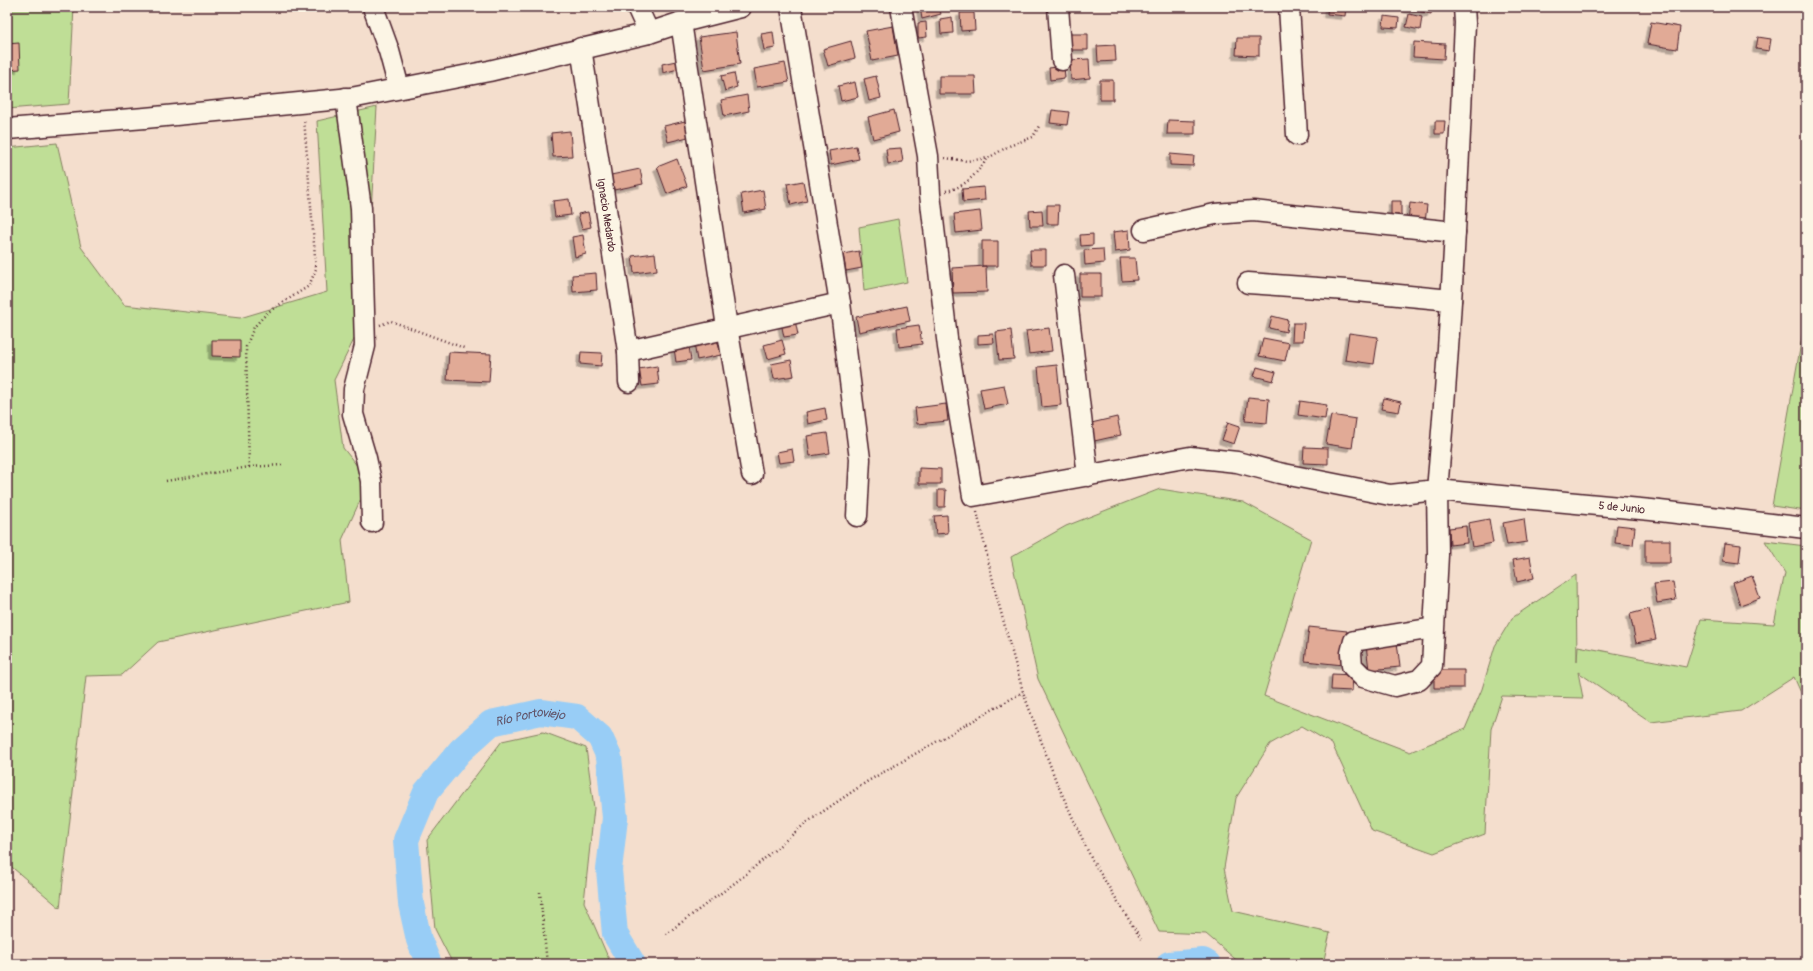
<svg xmlns="http://www.w3.org/2000/svg" width="1813" height="971" font-family="Pangolin,sans-serif">
	<defs>
		<filter id="shadow"><feDropShadow dx="-3.5" dy="3.5" stdDeviation="0" flood-color="#0004"/></filter>
	</defs>
	<rect width="100%" height="100%" fill="#f4decd"/>
	<filter id="ink" filterUnits="userSpaceOnUse"><feTurbulence type="fractalNoise" baseFrequency=".025" numOctaves="2"/><feDisplacementMap in="SourceGraphic" scale="8" xChannelSelector="R" yChannelSelector="G"/><feConvolveMatrix kernelMatrix="1 2 1 2 8 2 1 2 1" color-interpolation-filters="sRGB"/></filter>
	<g filter="url(#ink)">
		<!-- green -->
		<path fill="#bfde96" stroke="#847e60" d="M7 7H74L69 104 7 109Z
			M377 107 365 317 334 380 343 448 369 481 342 540 349 602 158 642 122 675 86 676 60 908 7 863V148L57 143 81 247 124 305 240 318 327 292 317 121Z
			M898 219 907 282 864 291 859 227Z
			M1806 315V511L1772 506Z
			M1160 489 1243 502 1311 539 1264 696 1410 752 1465 729 1482 689 1495 646 1512 618 1576 575 1577 661 1578 646 1686 667 1701 619 1774 624 1785 573 1765 541 1806 546V704L1794 677 1741 711 1651 722 1578 672 1583 698 1502 696 1491 729 1485 834 1434 853 1372 831 1332 744 1302 726 1270 744 1236 798 1224 868 1233 911 1330 933 1323 964H1241L1206 934 1159 932 1038 679 1011 557 1066 526Z
			M543 732 586 748 594 808 584 902 611 964H453L435 929 427 840 502 741Z"/>
		<g fill="none" stroke-linecap="round" stroke-linejoin="round">
			<!-- river -->
			<g stroke="#98cdf6" stroke-width="26">
				<path id="s1" d="M429 964 419 940 411 904 406 840 426 792 460 751 491 723 541 712 577 717 600 737 609 757 615 818 609 870 615 934 633 964"/>
				<path d="M1169 964 1203 961 1208 964"/>
			</g>
		</g>
		<!-- building -->
		<path fill="#e1aa96" stroke="#4a1f2b" filter="url(#shadow)" d="M920 7H939L941 14 922 19Z
			M1328 7H1346L1345 16 1327 14Z
			M1408 7H1432L1431 14 1407 9Z
			M960 13H974L975 30 961 31Z
			M1409 14 1422 17 1420 30 1406 27Z
			M1384 16 1399 18 1398 28 1383 27Z
			M952 17 953 33 941 34 940 19Z
			M926 22 927 37 918 38V23Z
			M1651 22 1680 27 1677 49 1647 44Z
			M893 26 898 56 872 61 866 31Z
			M736 32 740 64 704 70 699 37Z
			M773 32 775 48 764 50 761 34Z
			M1066 34H1088V50H1066Z
			M1758 37 1771 39 1769 51 1756 49Z
			M1237 38H1259V56L1236 55Z
			M851 41 855 58 828 66 823 49Z
			M1414 42 1445 44 1444 59 1413 57Z
			M19 43 20 69 7 70V44Z
			M1115 45 1116 61 1098 62 1097 46Z
			M1089 59 1090 78 1071 80 1070 60Z
			M676 61 678 69 663 73 662 64Z
			M785 63 789 82 757 87 754 69Z
			M1064 66 1065 78 1050 80 1049 68Z
			M734 73 737 87 725 91 721 76Z
			M876 76 881 98 869 101 864 79Z
			M939 76H975L976 94H939Z
			M1100 80H1113V100H1100Z
			M855 82 858 97 841 101 838 86Z
			M747 95 749 111 724 116 721 100Z
			M894 110 899 132 873 139 868 117Z
			M1052 110 1069 112 1067 125 1050 123Z
			M1168 120 1195 121V134H1167Z
			M685 121 688 137 668 142 664 126Z
			M1435 121H1445L1444 134H1435Z
			M570 131 572 156 553 157 551 133Z
			M856 146 859 159 831 165 829 151Z
			M901 148 903 162 888 164 886 149Z
			M1170 154 1194 156 1193 166 1170 165Z
			M677 159 687 186 667 194 657 167Z
			M640 169 643 184 614 190 611 175Z
			M803 181 807 201 791 205 787 184Z
			M984 187 985 200 963 202 962 189Z
			M763 190 766 209 744 213 741 194Z
			M569 199 571 215 555 217 553 201Z
			M1391 201H1401V215H1391Z
			M1410 203 1427 205 1425 223 1408 222Z
			M1047 205H1059L1058 224H1047Z
			M1042 210 1043 226H1030L1029 211Z
			M980 211 982 230 956 233 954 214Z
			M588 212 591 227 582 229 578 214Z
			M1129 230 1130 250 1115 252 1113 232Z
			M1093 234V245L1081 246 1080 235Z
			M583 235 586 254 575 257 572 237Z
			M982 241H998V266H982Z
			M1103 249 1104 263 1085 265 1084 250Z
			M1030 250H1046V265H1031Z
			M859 251 862 268 846 271 843 254Z
			M655 253 657 270 634 273 632 256Z
			M1120 258H1135L1137 280 1122 281Z
			M986 266 987 292 953 293 952 268Z
			M596 273 597 290 573 292 572 275Z
			M1080 274H1101V297H1080Z
			M907 306 910 321 859 332 856 317Z
			M794 315 798 335 784 337 780 318Z
			M1272 316 1288 320 1286 332 1269 328Z
			M1293 323H1304L1303 341H1292Z
			M919 325 922 344 899 347 897 328Z
			M1049 328 1052 351 1029 354 1026 331Z
			M1011 330 1014 359 999 360 996 332Z
			M1349 333 1378 337 1374 364 1345 360Z
			M993 334 994 343 978 344V335Z
			M1263 338 1289 343 1285 361 1259 356Z
			M717 339 721 355 697 360 694 344Z
			M212 340H240V357L212 356Z
			M782 340 786 354 768 359 764 345Z
			M689 346 691 360 676 362 674 348Z
			M449 352 491 354 489 382 447 380Z
			M581 352 602 353 601 366 580 364Z
			M791 360 794 376 774 379 771 364Z
			M1057 365 1061 405 1042 407 1038 367Z
			M657 366 659 384 642 386 639 369Z
			M1257 367 1276 372 1273 381 1254 376Z
			M1004 385 1008 404 984 409 980 389Z
			M1248 397 1269 399 1267 423 1245 421Z
			M1384 398 1401 402 1399 412 1381 409Z
			M1300 401 1327 405 1325 419 1298 415Z
			M946 404 948 421 917 424 915 408Z
			M825 408 827 420 808 424 806 412Z
			M1331 415 1356 419 1352 448 1326 444Z
			M1117 417 1121 435 1090 442 1087 424Z
			M1228 422 1240 426 1234 444 1222 440Z
			M827 433 830 453 810 456 807 436Z
			M1304 447 1328 448V464L1303 463Z
			M792 449 794 461 779 463 777 452Z
			M919 468 941 469V484H919Z
			M938 490H946L945 507H938Z
			M947 515 948 533 936 534 934 516Z
			M1489 519 1493 543 1472 547 1468 523Z
			M1524 519 1527 542 1507 545 1503 523Z
			M1617 525 1635 527 1633 545 1615 543Z
			M1466 526 1467 543 1450 545 1449 528Z
			M1645 540H1670V563H1645Z
			M1725 543 1741 545 1739 563 1723 561Z
			M1530 557 1534 578 1517 582 1513 560Z
			M1752 576 1760 598 1740 605 1733 583Z
			M1673 582 1676 600 1657 603 1654 584Z
			M1649 609 1656 639 1636 643 1630 614Z
			M1309 627 1347 631 1343 665 1305 661Z
			M1397 642 1400 667 1369 670 1366 645Z
			M1434 670H1464V688H1434Z
			M1332 674 1353 675 1352 691 1331 690Z"/>
		<g fill="none" stroke-linecap="round" stroke-linejoin="round">
			<defs>
				<g id="minor">
					<path d="M373 7 389 51 399 88"/>
					<path d="M637 7 649 33"/>
					<path d="M791 7 840 303 860 459 857 516"/>
					<path d="M901 7 928 156 930 194 948 347 973 496 1190 457 1237 462 1279 473 1390 495 1437 490C1451 335 1458 179 1465 23L1464 7"/>
					<path d="M1058 7 1062 60"/>
					<path d="M1289 7 1297 135"/>
					<path d="M681 22 727 327 752 474"/>
					<path id="s2" d="M581 48 628 351 629 382"/>
					<path d="M346 98 361 208 365 346 354 389 353 414 366 458 371 481 372 522"/>
					<path d="M7 129 145 118 351 98 489 71 649 33 682 22 741 7"/>
					<path d="M1144 230 1215 214 1253 211 1455 232"/>
					<path d="M1064 275 1088 476"/>
					<path d="M1248 283 1346 290 1451 300"/>
					<path d="M628 351 840 303"/>
					<path id="s3" d="M1434 628 1354 641 1351 653 1352 666 1363 677 1395 686 1419 680 1432 666 1438 555 1437 490 1651 510 1806 528"/>
				</g>
			</defs>
			<!-- minor casing -->
			<use href="#minor" stroke="#4a1f2b" stroke-width="23"/>
			<!-- path -->
			<path stroke="#4a1f2b" stroke-width="2.5" stroke-dasharray="1 3" stroke-linecap="butt" d="M945 158 967 161 988 158 1009 146 1033 137 1039 126
				M946 191C966 187 976 174 988 158
				M380 325 391 321 464 348
				M249 467 282 465
				M166 481 249 467 246 347 254 327 268 312 309 286 316 269 304 119
				M977 512 996 594 1023 692 1056 781 1092 860 1141 939
				M540 892 547 964
				M666 934 744 876 806 823 868 781 1023 692"/>
			<!-- minor -->
			<use href="#minor" stroke="#fcf5e5" stroke-width="20"/>
		</g>
	</g>
	<g text-anchor="middle" dominant-baseline="central" stroke-width="4" stroke-linejoin="round" paint-order="stroke">
		<!-- street labels -->
		<g font-size="11" fill="#4a1f2b" stroke="#fcf5e5">
			<text stroke="none"><textPath href="#s2" startOffset="169">Ignacio Medardo</textPath></text>
			<text stroke="none"><textPath href="#s3" startOffset="561">5 de Junio</textPath></text>
		</g>
		<!-- water labels -->
		<g font-size="12" font-style="italic" fill="#615368" stroke="#fcf5e5">
			<text stroke="none"><textPath href="#s1" startOffset="314">Río Portoviejo</textPath></text>
		</g>
	</g>
	<!-- margin -->
	<rect width="1813" height="971" fill="none" stroke="#fcf5e5" stroke-width="24"/>
	<rect x="12" y="12" width="1789" height="947" fill="none" stroke="#4a1f2b" stroke-width="1.5" filter="url(#ink)"/>
</svg>
